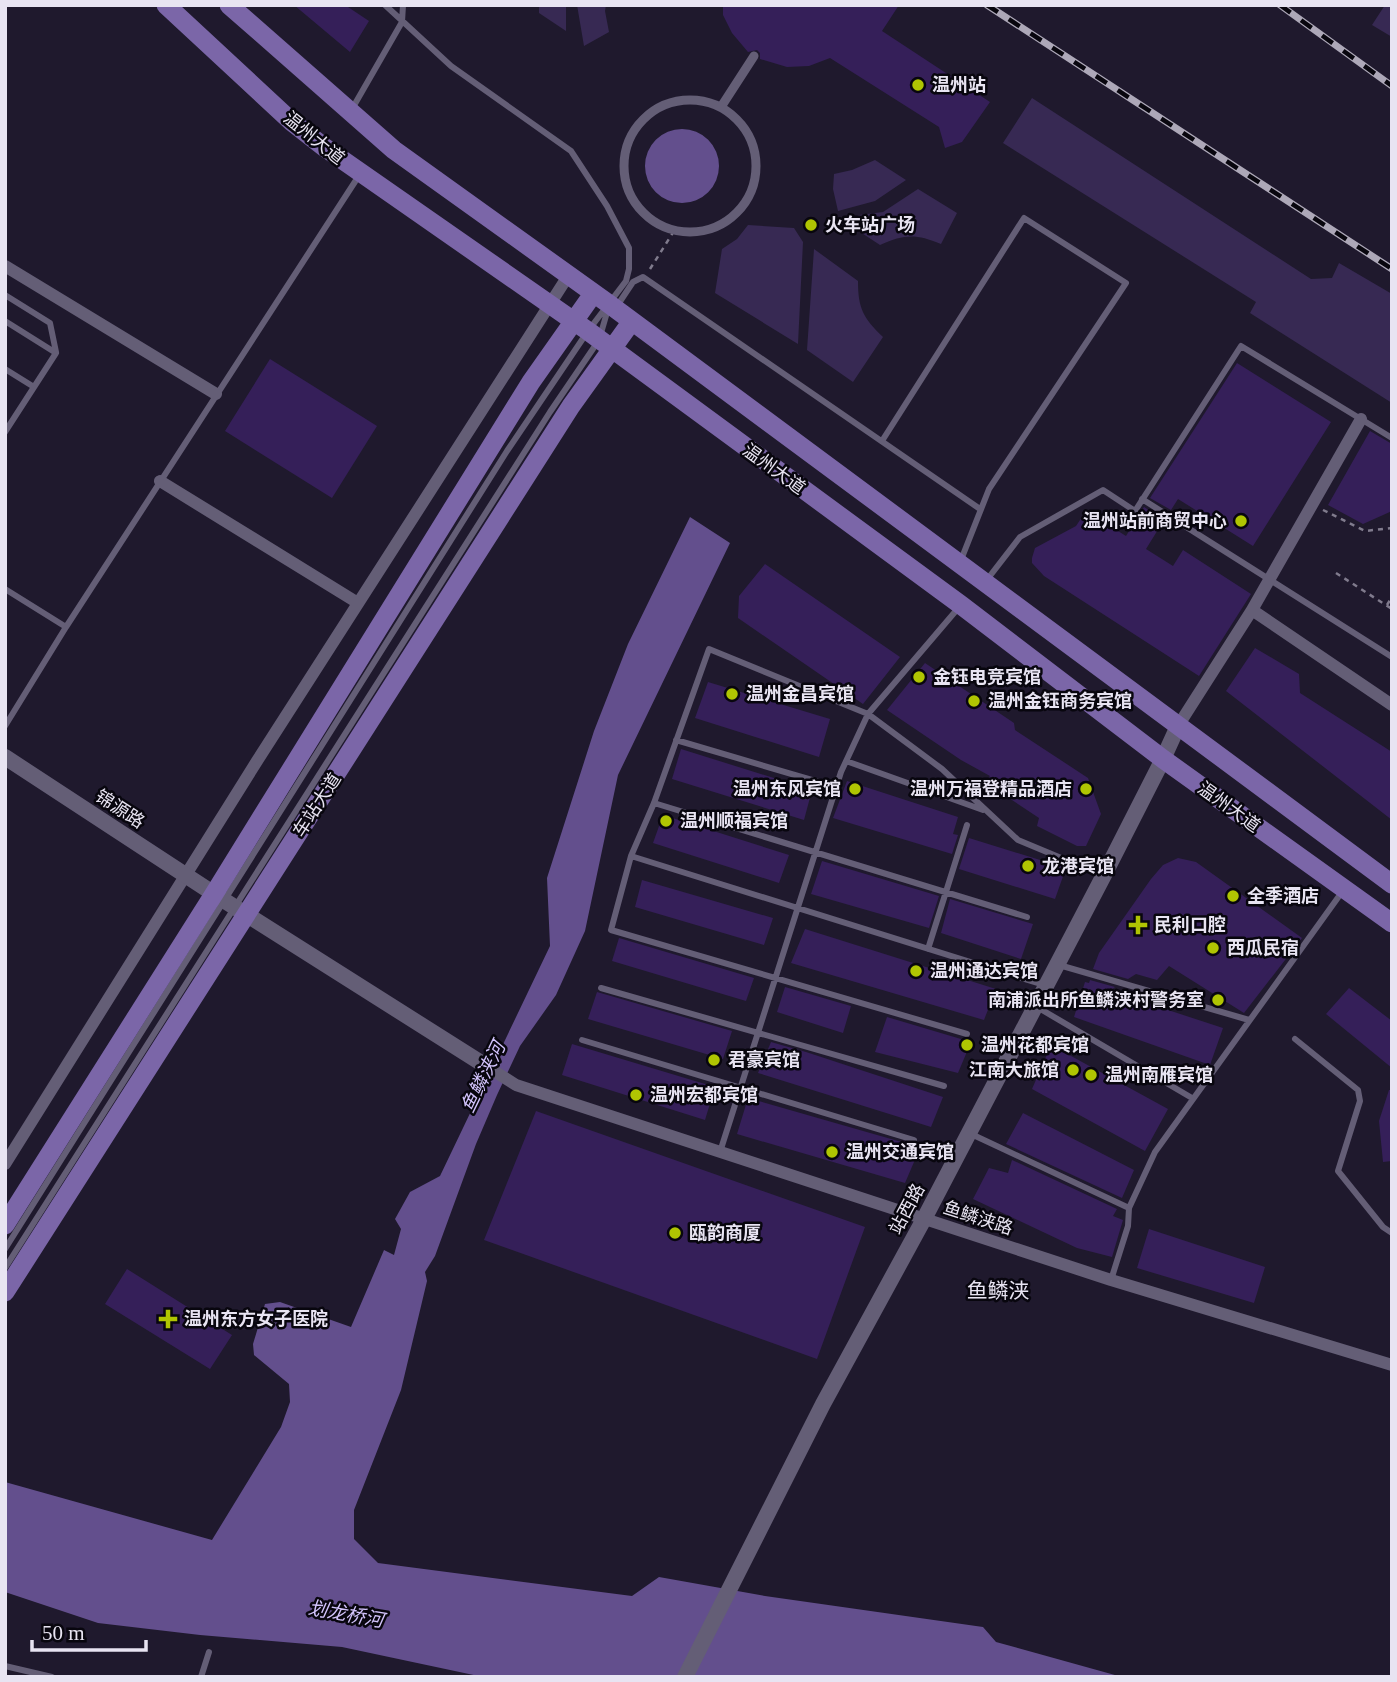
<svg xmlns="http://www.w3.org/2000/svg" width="1397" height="1682" font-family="'Times New Roman','Noto Sans SC',serif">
	<rect width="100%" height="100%" fill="#1f192d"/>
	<!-- green -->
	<path fill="#372953" d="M539 5H566V31L539 13Z
		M577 5H606L605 11 609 32 584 46Z
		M1385 5H1392V37L1372 25Z
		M1032 98 1311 279 1332 278 1339 263 1392 294V403L1250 313 1256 302 1003 143Z
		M875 160 906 180 875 201 838 211 833 189 834 174 852 170Z
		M918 189 957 213 941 244C916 234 905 234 880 245L845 222 859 215 883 212Z
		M748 225 794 228 803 242 798 344 715 293 722 249 737 239Z
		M814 249 858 281C858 308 863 318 883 337L853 382 807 350Z"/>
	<!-- water -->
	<path fill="#634f8d" d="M645 166a37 37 0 1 1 74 0a37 37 0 1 1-74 0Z
		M690 517 730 543 618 775 585 931 556 995 520 1046 497 1095 476 1144 435 1256 425 1272 427 1281 401 1390 354 1510V1539L378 1563 632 1596 659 1577 765 1596 983 1627 996 1642 1122 1677H483L342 1647 200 1635 98 1623 5 1592V1482L212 1540 281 1427 290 1402 289 1384 254 1355 253 1344 265 1304 280 1302 351 1327 384 1250 394 1255 401 1229 395 1219 410 1192 440 1176 550 946 547 878 594 731 628 644Z"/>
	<!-- building -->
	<path fill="#351f59" d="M294 5H345L369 21 350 52Z
		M723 5H899L882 31 990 102 962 142 945 148 939 127 830 58 809 66 787 67 760 59V53L757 50 748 52 732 33 723 15Z
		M270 359 377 426 332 498 225 431Z
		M1237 363 1331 422 1253 546 1178 499 1171 510 1150 498Z
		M1370 431 1392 444V511L1363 524 1328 505Z
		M1144 507 1164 520 1146 549 1173 566 1183 550 1251 594 1199 676 1044 576 1032 563V558L1035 548 1076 526 1086 511 1126 536Z
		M765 564 900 657 863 704 738 618 739 596Z
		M1255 648 1299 674 1300 693 1392 752V820L1226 691Z
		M925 663 1014 723 1015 730 1088 778 1101 814 1086 846H1077L1037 826 1039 818 985 782 990 776 961 760 887 710Z
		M708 682 830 719 819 757 695 718Z
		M681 749 812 790 804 820 672 779Z
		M847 781 958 817 953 834 958 835 952 854 833 818Z
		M663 815 789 855 779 883 653 843Z
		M969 838 1066 868 1055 899 959 869Z
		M1178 858 1196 862 1302 938 1244 1013 1169 966 1157 980 1136 974 1128 979 1093 969 1099 953 1151 879 1163 865Z
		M822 861 939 896 929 928 811 894Z
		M642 880 773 918 764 945 635 907Z
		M950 899 1033 924 1021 959 941 933Z
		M805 929 996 989 984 1020 791 963Z
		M619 938 754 978 746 1001 612 961Z
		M1090 980 1115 987 1110 991 1223 1028 1210 1065 1074 1017 1085 982 1089 983Z
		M785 987 851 1006 843 1033 777 1012Z
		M1349 988 1392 1021V1068L1326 1014Z
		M597 992 732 1031 723 1059 588 1019Z
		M887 1017 971 1042 958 1073 875 1052Z
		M771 1042 806 1052 943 1097 931 1127 758 1073Z
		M572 1044 715 1087 705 1120 562 1075Z
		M1051 1045 1168 1109 1145 1151 1032 1089Z
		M1389 1090H1392V1161L1383 1162 1379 1121Z
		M748 1098 912 1145 920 1148 905 1183 737 1134Z
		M536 1111 865 1227 817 1359 484 1240Z
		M1023 1113 1134 1170 1122 1198 1006 1144Z
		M1012 1160 1117 1209 1113 1216 1123 1220 1112 1257 1077 1248 973 1199 989 1168 1008 1173Z
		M1149 1229 1265 1267 1254 1303 1137 1268Z
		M127 1269 232 1335 210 1369 105 1304Z"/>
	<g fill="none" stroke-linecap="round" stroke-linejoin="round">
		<!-- path -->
		<path stroke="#807b8d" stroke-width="2.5" stroke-dasharray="5 5" stroke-linecap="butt" d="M650 269 674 231
			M1323 510 1365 531 1392 528
			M1336 573 1392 609
			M1387 605 1392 597"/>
		<!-- service -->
		<path stroke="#645e76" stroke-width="6" d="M352 109 402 22 403 5
			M5 295 50 323 56 352
			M617 306 633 282 643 277 980 509
			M5 321 56 353 5 432
			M5 369 34 387
			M882 441 1024 218 1126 283 989 489 961 560
			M1142 499 1392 657
			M986 581 1020 537 1103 490 1135 511 1241 346 1392 438
			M5 589 66 627
			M5 726 66 627 360 174
			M676 740 836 787
			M846 761 983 810
			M654 803 1027 917
			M631 856 1044 985
			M928 949 967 825
			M1059 965 1249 1020
			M601 988 944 1086
			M1037 1007 1192 1098
			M967 1034 611 930 631 856 654 803 709 649 868 714 942 769 1018 840 1102 875
			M1295 1039 1358 1090 1360 1101 1338 1171 1383 1227 1392 1233
			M582 1040 914 1140
			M969 1133 1129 1208
			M720 1152 841 772 868 714 960 606
			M5 1249 507 451 588 331 626 281 629 269V248L607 206 571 151 451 66 385 5
			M5 1268 550 412 599 340 608 309
			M1111 1280 1128 1226 1129 1208 1155 1152 1342 892
			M5 1666 52 1677
			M201 1677 209 1652"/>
		<!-- pedestrian -->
		<path stroke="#645e76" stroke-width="9" d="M624 166a66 66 0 1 1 132 0a66 66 0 1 1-132 0Z
			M721 107 754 56"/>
		<!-- minor -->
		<path stroke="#645e76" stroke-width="12" d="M5 266 216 394
			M160 481 358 603
			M1252 610 1392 705
			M1178 726 1252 610 1361 419
			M486 1066 516 1085 1111 1280 1392 1365
			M5 1164 257 761 568 276"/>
		<!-- tertiary -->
		<path stroke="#645e76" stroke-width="16" d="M5 757 225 901 486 1066
			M685 1677 823 1404 924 1219 1104 875 1163 759 1178 726"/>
		<!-- primary -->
		<path stroke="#7b66a8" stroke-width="19" d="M166 5 292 122 324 147 588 331 961 605 1163 759 1392 923
			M229 5 394 150 609 304 1392 884
			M5 1225 214 894 531 382 593 294
			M5 1292 571 406 632 321"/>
		<defs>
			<path id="rail" d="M987 5 1392 269
				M1280 5 1392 86"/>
		</defs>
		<!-- rail casing -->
		<use href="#rail" stroke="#ada8b8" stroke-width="7"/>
		<!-- rail -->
		<use href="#rail" stroke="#08060e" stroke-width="4.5" stroke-dasharray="13" stroke-linecap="butt"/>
	</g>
	<!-- markers -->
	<g fill="#b0c502" stroke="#08060e" stroke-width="2.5">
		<circle cx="918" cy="85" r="7"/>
		<circle cx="811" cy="225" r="7"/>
		<circle cx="1241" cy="521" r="7"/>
		<circle cx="919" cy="677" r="7"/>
		<circle cx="732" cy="694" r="7"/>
		<circle cx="974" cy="701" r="7"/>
		<circle cx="855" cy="789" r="7"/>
		<circle cx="1086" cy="789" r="7"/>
		<circle cx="666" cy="821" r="7"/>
		<circle cx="1028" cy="866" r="7"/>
		<circle cx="1233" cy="896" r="7"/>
		<path d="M1134.5 914.5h7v7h7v7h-7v7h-7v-7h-7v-7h7z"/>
		<circle cx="1213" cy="948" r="7"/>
		<circle cx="916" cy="971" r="7"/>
		<circle cx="1218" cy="1000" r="7"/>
		<circle cx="967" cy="1045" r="7"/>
		<circle cx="714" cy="1060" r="7"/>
		<circle cx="1073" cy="1070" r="7"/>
		<circle cx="1091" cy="1075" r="7"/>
		<circle cx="636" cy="1095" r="7"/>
		<circle cx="832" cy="1152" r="7"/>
		<circle cx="675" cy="1233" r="7"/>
		<path d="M164.5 1308.5h7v7h7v7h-7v7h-7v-7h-7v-7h7z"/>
	</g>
	<g text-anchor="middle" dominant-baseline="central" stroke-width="5" stroke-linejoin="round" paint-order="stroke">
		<!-- poi labels -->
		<g font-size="18" font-weight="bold" fill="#e8e4f2" stroke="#08060e" text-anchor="start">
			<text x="932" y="85">温州站</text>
			<text x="825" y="225">火车站广场</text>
			<text x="1227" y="521" text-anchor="end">温州站前商贸中心</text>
			<text x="933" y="677">金钰电竞宾馆</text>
			<text x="746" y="694">温州金昌宾馆</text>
			<text x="988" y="701">温州金钰商务宾馆</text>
			<text x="841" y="789" text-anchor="end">温州东风宾馆</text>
			<text x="1072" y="789" text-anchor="end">温州万福登精品酒店</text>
			<text x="680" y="821">温州顺福宾馆</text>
			<text x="1042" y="866">龙港宾馆</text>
			<text x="1247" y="896">全季酒店</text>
			<text x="1154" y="925">民利口腔</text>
			<text x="1227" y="948">西瓜民宿</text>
			<text x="930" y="971">温州通达宾馆</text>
			<text x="1204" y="1000" text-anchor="end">南浦派出所鱼鳞浃村警务室</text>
			<text x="981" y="1045">温州花都宾馆</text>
			<text x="728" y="1060">君豪宾馆</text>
			<text x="1059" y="1070" text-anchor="end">江南大旅馆</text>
			<text x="1105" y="1075">温州南雁宾馆</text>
			<text x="650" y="1095">温州宏都宾馆</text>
			<text x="846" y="1152">温州交通宾馆</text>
			<text x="689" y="1233">瓯韵商厦</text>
			<text x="184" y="1319">温州东方女子医院</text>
		</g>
		<!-- street labels -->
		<g font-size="18" fill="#e8e4f2" stroke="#08060e">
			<text transform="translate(314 138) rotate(39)">温州大道</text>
			<text transform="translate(774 469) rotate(36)">温州大道</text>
			<text transform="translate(317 805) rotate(-57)">车站大道</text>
			<text transform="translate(1229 807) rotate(36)">温州大道</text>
			<text transform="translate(120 809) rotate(33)">锦源路</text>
			<text transform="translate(907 1209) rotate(-62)">站西路</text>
			<text transform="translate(978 1218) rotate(18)">鱼鳞浃路</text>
		</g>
		<!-- water labels -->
		<g font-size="19" font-style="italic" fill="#d2c3fb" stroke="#08060e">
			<text transform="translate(483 1077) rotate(-64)">鱼鳞浃河</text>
			<text transform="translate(346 1614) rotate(10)">划龙桥河</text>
		</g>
		<!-- quarter labels -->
		<g font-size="21" fill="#e8e4f2" stroke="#08060e">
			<text x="998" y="1291">鱼鳞浃</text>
		</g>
	</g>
	<!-- border -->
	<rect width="1397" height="1682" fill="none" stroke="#e8e4f2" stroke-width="14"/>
	<!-- scale -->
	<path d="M32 1640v10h114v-10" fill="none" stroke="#e8e4f2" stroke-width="3.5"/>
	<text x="42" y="1640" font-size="21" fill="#e8e4f2" stroke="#08060e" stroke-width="5" paint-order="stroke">50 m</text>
</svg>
